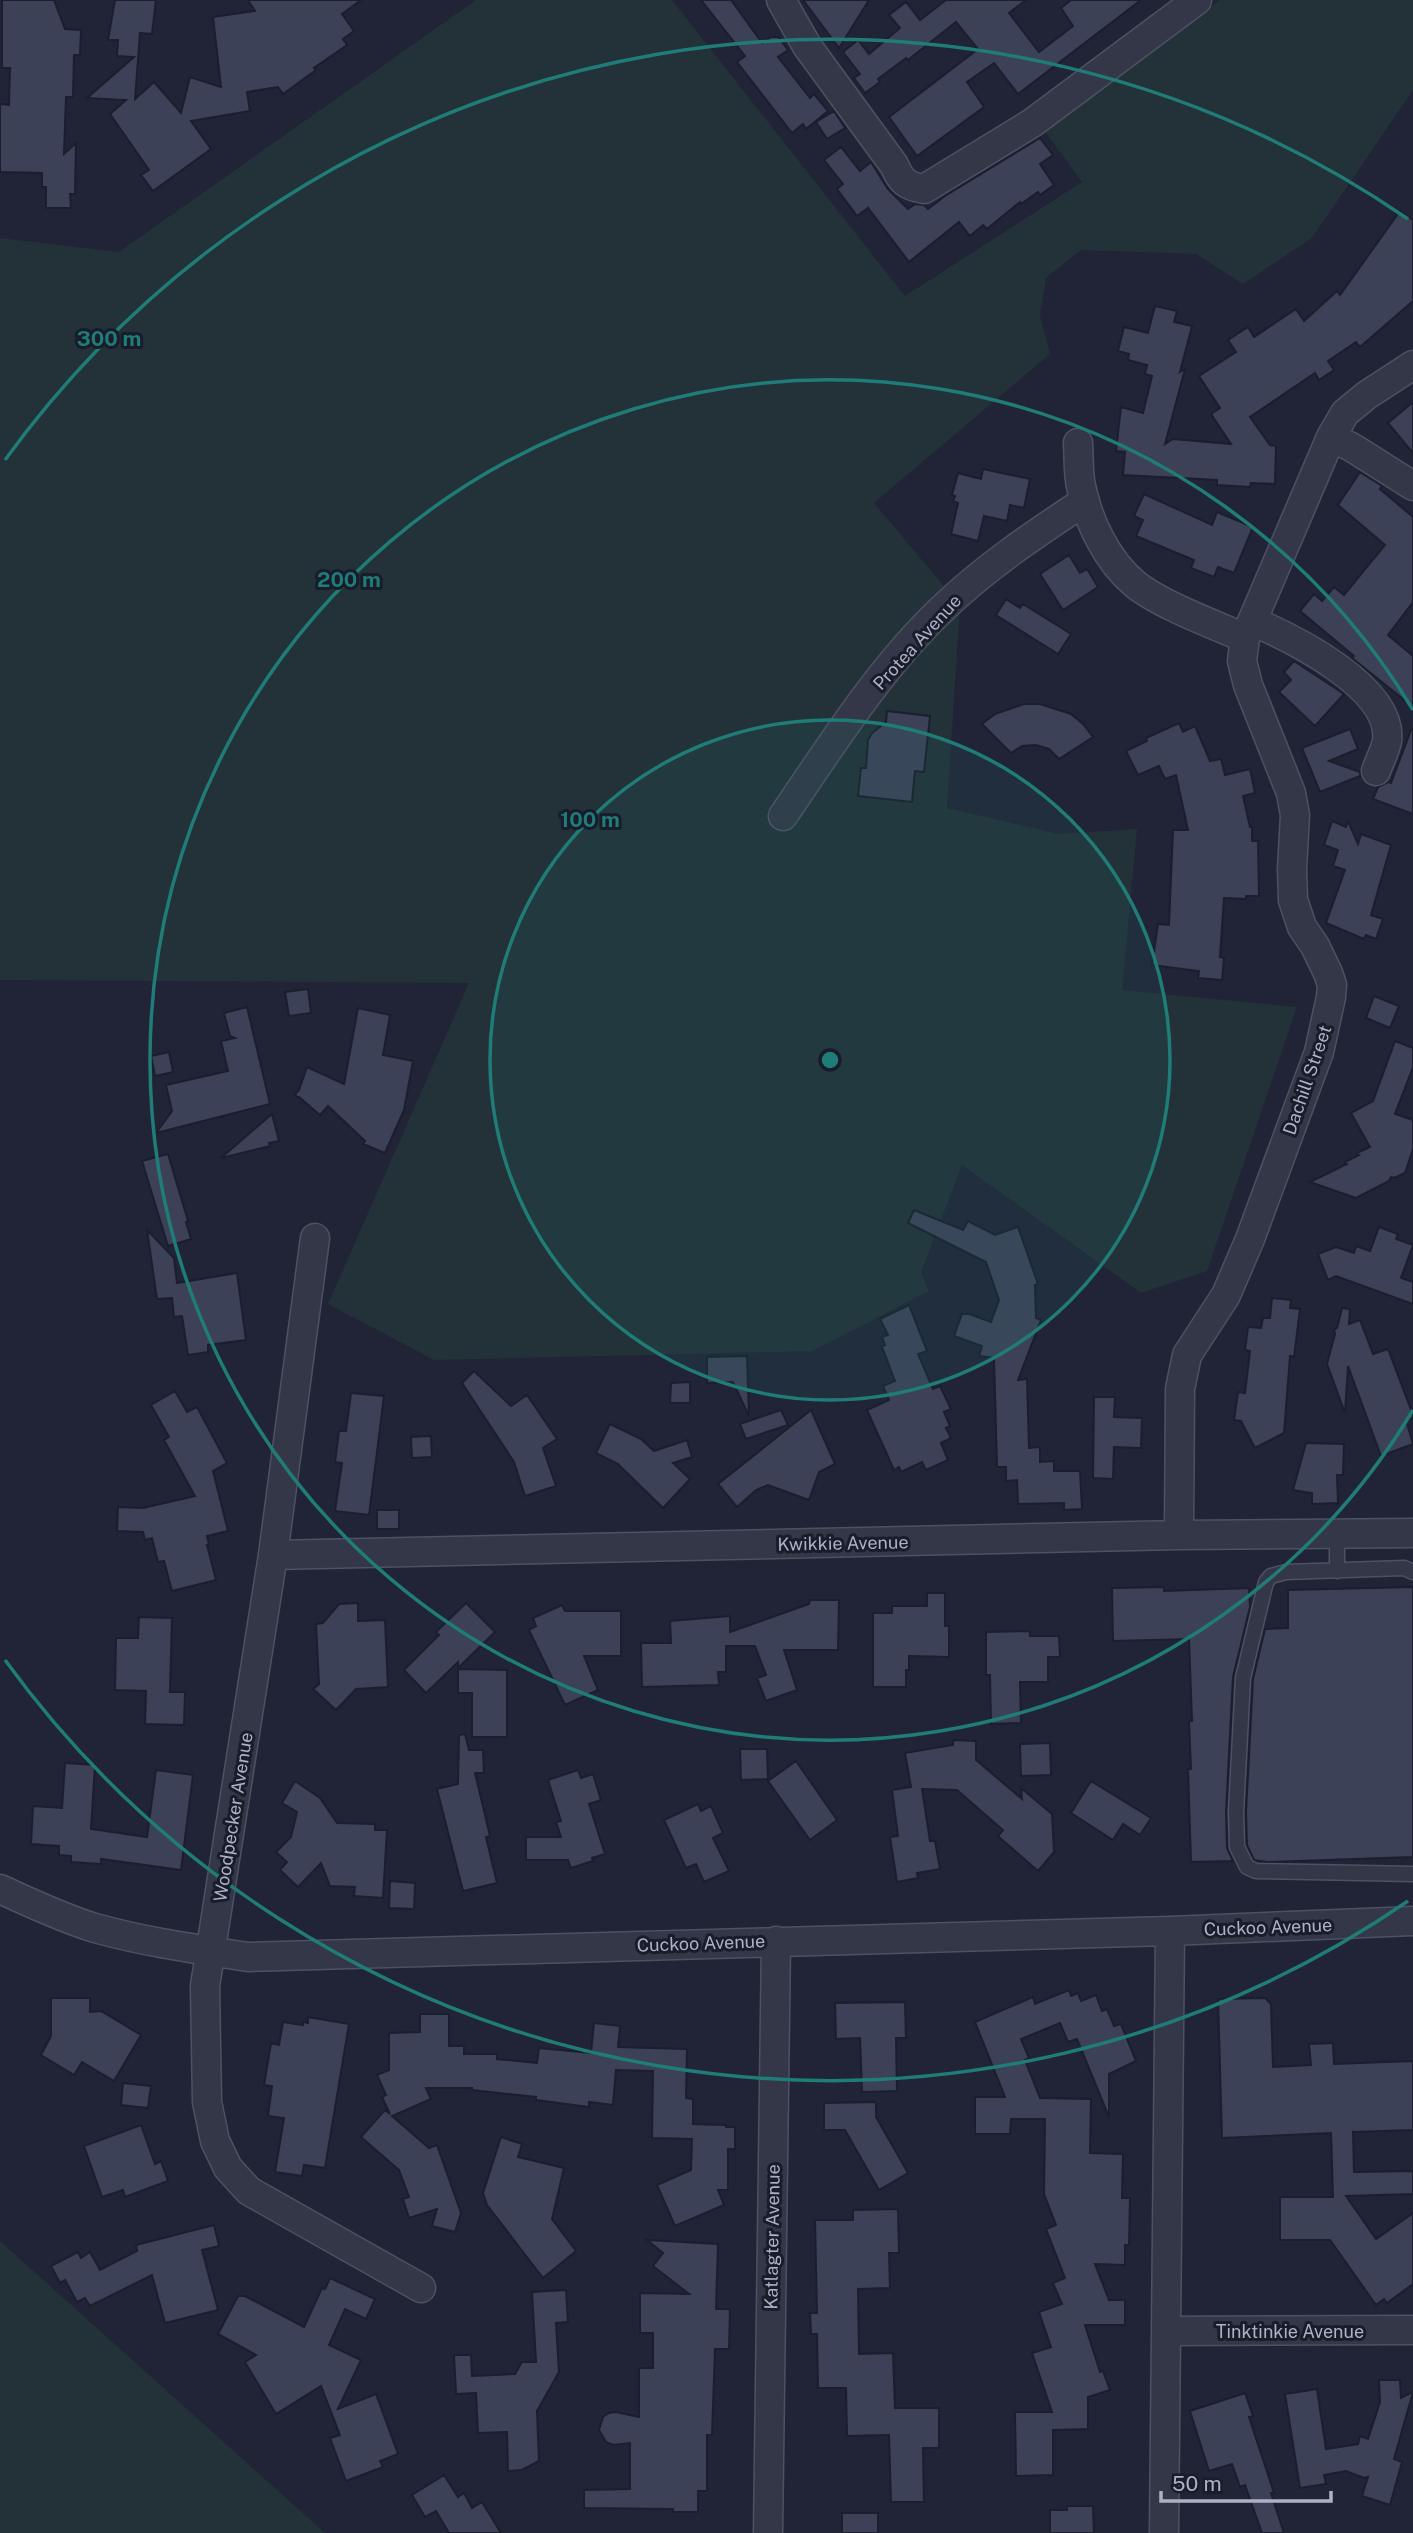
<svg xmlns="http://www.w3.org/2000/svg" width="1413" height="2533" font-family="'Public Sans',sans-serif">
	<rect width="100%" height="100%" fill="#202436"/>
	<!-- green -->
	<path fill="#233138" d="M476 0H672L905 296 1082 182 1043 129 1220 0H1413V90L1312 238 1243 284 1196 254 1081 250 1046 278 1040 316 1050 354 874 503 960 605 947 808 1059 834 1137 829 1122 990 1297 1007 1207 1271 1141 1293 962 1165 921 1272 929 1291 812 1351 434 1360 328 1304 469 983 0 980V238L119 252Z
		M0 2241 325 2533H0Z"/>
	<!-- building -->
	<path fill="#3c4157" stroke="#1b1e2d" stroke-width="2" d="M2 0H54L65 29 81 30 80 55H74L73 97H66L64 154 76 143 75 194H70L71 208H46V187H42V173L0 172V104L9 105 10 68H2Z
		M115 0H156L152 34 140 33 135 99 154 82 181 113 190 77 221 87 213 17 255 11 248 0H361L342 14 354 31 343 39 347 45 314 68 316 70 283 94 278 87 247 92 250 111 191 121 211 149 153 191 141 175 149 170 110 114 126 100 87 98 134 57 117 56 118 40H108Z
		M701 0H731L762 43 771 37H778L788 50 778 57 810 98 814 94 828 111 806 129 803 124 792 133 737 62 745 56Z
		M803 0H869L839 48Z
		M946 0H1026L1009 13 1039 52 1073 26 1061 8 1071 0H1141L1018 94 994 63 967 82 984 107 917 156 889 117 978 49 956 22 908 60 906 58 878 79 880 82 865 93 854 78 860 74 843 52 858 40 869 54 900 28 889 15 906 2 920 20Z
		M834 111 845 128 827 139 816 122Z
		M1040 138 1053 155 1040 164 1054 185 1040 195 1038 192 1021 204 1020 202 987 229 983 225 970 236 959 222 909 262 868 208 857 216 837 189 843 184 824 160 841 147 860 171 871 162 888 189 908 209 915 204 924 205 928 209 945 196Z
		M1400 211 1413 220V301L1360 347 1356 342 1328 361 1334 370 1319 380 1315 373 1250 417 1270 445 1276 446 1275 484 1251 483 1250 487 1217 485V480L1123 475 1125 452 1116 451 1121 407 1143 413 1152 376 1145 374 1147 365 1128 360 1129 354 1118 351 1124 327 1148 333 1155 306 1177 311 1174 322 1192 326 1180 372 1185 369 1165 444 1173 439 1231 444 1211 414 1220 408 1199 376 1236 352 1228 340 1248 327 1254 337 1296 309 1304 321 1337 291 1340 295Z
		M1413 402V453L1388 423Z
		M983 469 1030 479 1024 508 1010 505 1007 521 984 516 978 541 951 534 958 503 953 501 955 496 952 495 958 473 981 479Z
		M1360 472 1382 486 1380 489 1413 517V602L1388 635 1413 656V707L1352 658 1354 656 1300 611 1314 594 1322 601 1334 587 1344 595 1385 545 1338 505Z
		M1144 494 1212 525 1217 512 1253 527 1234 573 1218 567 1214 577 1191 568 1194 560 1136 536 1143 520 1134 516Z
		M1069 555 1080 573 1087 569 1098 587 1063 610 1040 574Z
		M1006 599 1020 608 1023 604 1071 634 1058 654 996 615Z
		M1294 661 1344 694 1315 726 1279 692 1291 680 1284 672Z
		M1024 704H1040L1071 714 1083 724 1093 737 1059 759 1049 749 1036 745 1022 746 1011 753 982 724 995 714Z
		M887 711 930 716 924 772 915 771 912 802 858 796 861 768H866L868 740 872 733 886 722Z
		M1179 723 1183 732 1195 726 1210 761 1221 759 1225 775 1250 769 1255 793 1243 796 1250 827H1252V841H1258L1259 896H1246V899L1224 898 1220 957 1224 958 1222 980 1198 978 1199 971 1152 965 1158 924 1169 925 1173 830H1188L1176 775 1165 779 1159 766 1138 775 1126 751 1147 741 1146 738Z
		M1350 729 1358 749 1329 761 1360 772V776L1320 792 1302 748Z
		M1411 730H1413V814L1373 799 1378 787 1388 782 1391 783Z
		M1332 821 1346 827 1348 821 1358 844 1361 834 1391 845 1371 915 1383 919 1376 939 1366 935 1364 939 1326 923 1345 870 1333 866 1338 850 1324 845Z
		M308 989 311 1013 289 1016 285 992Z
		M1374 996 1399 1006 1390 1028 1366 1018Z
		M247 1007 270 1104 156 1133 172 1111 166 1085 228 1071 221 1041 235 1038 230 1036 224 1013Z
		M358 1008 390 1015 383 1055 413 1061 404 1110 385 1153 363 1144 365 1141 328 1106 320 1115 299 1097H297L295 1094 299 1090 307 1067 344 1084Z
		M1395 1041 1413 1048V1067L1395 1114 1413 1120V1149L1405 1173 1394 1178 1391 1177 1389 1181 1356 1198 1310 1182 1347 1164 1345 1162 1359 1155 1357 1153 1370 1147 1351 1113 1373 1101Z
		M169 1052 173 1072 155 1076 151 1056Z
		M272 1114 279 1141 269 1143 270 1146 221 1158Z
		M168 1154 188 1221 186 1222 191 1239 168 1246 142 1161Z
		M914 1210 963 1230 968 1221 995 1235 1018 1227 1038 1284 1035 1285 1036 1318 1041 1320 1018 1380 1027 1379 1029 1448 1040 1447V1462L1054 1461V1471H1080L1082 1509 1064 1510V1503L1018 1504 1017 1480 1006 1481V1467H997L994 1358 979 1356 982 1346 954 1336 962 1314H969L991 1322 999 1300 986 1262 908 1223Z
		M1379 1227 1398 1234 1396 1239 1413 1245 1401 1278 1413 1282V1304L1336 1276 1328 1280 1318 1254 1336 1247 1354 1253 1356 1246 1370 1251Z
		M147 1230 174 1258 177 1283 237 1273 246 1340 208 1345V1352L188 1355 182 1316 174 1317 172 1298 157 1299Z
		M1272 1298 1291 1300 1290 1308 1300 1309 1294 1357 1290 1356 1284 1433 1255 1448 1241 1421 1234 1420 1238 1392 1245 1393 1250 1351 1245 1350 1248 1327 1261 1328 1263 1318H1270Z
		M909 1305 927 1351 918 1354 933 1389 940 1386 951 1409 944 1412 950 1426 946 1428 951 1438 941 1443 948 1460 926 1470 922 1462 901 1472 899 1467 894 1470 867 1410 889 1400 883 1386 895 1381 882 1347 885 1345 882 1337 888 1335 880 1319Z
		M1342 1308 1350 1309 1349 1324 1360 1320 1373 1354 1388 1349 1413 1415V1418L1406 1420 1413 1444 1381 1456 1348 1366 1345 1413 1327 1364 1335 1334 1334 1330 1337 1328Z
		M747 1356 749 1416 733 1382 707 1383V1357Z
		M474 1371 511 1406 527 1395 557 1439 543 1448 556 1486 525 1496 514 1462 462 1383Z
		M690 1382V1403H670L671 1383Z
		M175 1391 187 1412 197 1407 227 1463 213 1471 228 1531 207 1536 209 1544 207 1545 216 1580 172 1591 164 1561 158 1562 152 1538 145 1540 143 1532 117 1531 118 1507 143 1508 195 1496 164 1440 169 1437 151 1405Z
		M351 1393 384 1396 369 1515 335 1511 342 1463 335 1462 339 1431H346Z
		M1094 1397H1115L1114 1417 1142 1418 1141 1448 1114 1447 1113 1479 1093 1478Z
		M781 1410 788 1425 746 1439 740 1424Z
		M811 1410 835 1464 819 1472 809 1500 768 1485 756 1490 737 1507 718 1484Z
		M610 1424 641 1439 654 1451 687 1440 692 1457 673 1463 690 1479 663 1508 618 1464 596 1453Z
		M431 1436 432 1457 412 1458 411 1437Z
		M1306 1443 1344 1444 1343 1475H1337L1338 1503 1312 1504V1493L1293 1490Z
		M377 1510H399V1529H377Z
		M1164 1587V1591L1249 1588 1250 1607 1233 1677 1226 1812 1227 1848 1233 1861 1191 1862 1188 1769H1191L1189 1721H1192L1189 1639 1113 1641 1112 1588Z
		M1413 1587V1857L1267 1862 1254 1860 1247 1845 1246 1812 1253 1679 1265 1629 1288 1628V1590Z
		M927 1593H945V1626H949V1657L909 1656V1670H906V1687H873V1613H892V1606H927Z
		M810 1600H839L838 1650H784L797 1690 766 1701 757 1678 766 1675 755 1646H726V1672H718L719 1685 642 1687 641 1643H671L670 1621 730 1616V1632L809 1604Z
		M358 1603V1621L385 1620 388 1687 356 1689 336 1710 313 1689 319 1684 316 1624 323 1623 339 1604Z
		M466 1603 495 1632 458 1668V1662L426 1693 404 1670 439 1635 436 1632Z
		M562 1605 565 1611H621V1656H584L598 1690 565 1705 529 1630 536 1626 533 1618Z
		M139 1617 172 1618 170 1692H185L184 1725 145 1724 146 1691 115 1690 116 1638H138Z
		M1030 1631V1636H1059L1060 1657H1048V1682H1020L1021 1723 991 1724 990 1675H986V1632Z
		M458 1669 507 1670V1737H472V1693H458Z
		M465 1734 469 1750H483L484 1773H475L490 1836 486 1837 497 1883 463 1891 437 1789 458 1784 459 1735Z
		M953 1740 976 1741V1760L1022 1799 1021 1788 1052 1814 1054 1852 1038 1871 998 1836 1003 1830 957 1790 922 1789 930 1841H935L940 1869 917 1873 918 1878 897 1882 890 1837 898 1836 892 1790 911 1787 905 1753 953 1745Z
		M1050 1743 1051 1775 1021 1776 1020 1744Z
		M740 1749H767L768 1779 741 1780Z
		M796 1761 837 1820 810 1840 768 1781Z
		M65 1763 95 1765 91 1829 147 1837 156 1770 193 1775 181 1870 101 1859V1864L71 1862V1856L59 1855V1846L31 1844 33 1806 62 1808Z
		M578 1770 581 1778 593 1774 601 1800 589 1804 605 1854 592 1858 593 1861 571 1868 568 1860H526V1837H561L556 1822 561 1821 548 1780Z
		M295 1781 320 1798 337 1823 375 1824V1830H387L383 1898 354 1896 355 1887 330 1886 321 1863 298 1887 280 1870 287 1862 276 1852 291 1837 297 1812 282 1803Z
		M1091 1781 1151 1818 1140 1835 1123 1824 1113 1840 1071 1813Z
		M698 1804 701 1811 711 1806 723 1833 713 1838 729 1871 704 1882 696 1864 686 1868 664 1820Z
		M390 1881 415 1883 414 1909 389 1908Z
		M1069 1990 1071 1996 1078 1993 1081 2001 1096 1995 1102 2011 1107 2009 1114 2026 1121 2024 1136 2061 1109 2074V2117L1077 2039 1068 2042 1060 2023 1021 2039 1029 2058 1025 2060 1040 2098 1091 2099 1090 2153 1123 2154 1122 2198H1130L1129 2245H1125V2265L1095 2264 1109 2300H1125V2325H1085L1100 2372 1103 2371 1110 2390 1088 2397V2429L1053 2430V2475L1016 2476 1015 2412H1052L1032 2353 1051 2347 1039 2312 1062 2304 1053 2283 1065 2278 1046 2229 1056 2225 1044 2194 1045 2119H1011L1010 2134H975V2097H1005L975 2022 1033 1997 1035 2004Z
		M51 1998H90V2012L101 2011 141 2035 114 2081 82 2062 74 2075 41 2055 51 2036Z
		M1265 1998 1271 2004 1273 2067 1311 2065 1309 2044 1333 2043 1334 2064 1413 2061V2130L1353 2132 1354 2172 1413 2171V2194L1346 2196 1376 2239 1413 2213V2284L1387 2303 1384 2299 1376 2305 1330 2240H1280V2197H1333L1331 2133 1222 2138 1218 1999Z
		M905 2002 906 2038H896L897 2091 862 2092 860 2038 836 2039 835 2003Z
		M420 2014H449V2046H464V2054H497V2059L537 2063 539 2048 591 2053 594 2023 620 2026 618 2047 687 2049 686 2098 693 2099V2124L726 2125V2127H735V2149H728V2190H718L724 2205 675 2226 657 2185 691 2170 692 2139 652 2138 653 2071 616 2070 613 2105 589 2102V2107L536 2100V2097L472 2090V2088H426L431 2099 392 2116 429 2148 437 2145 461 2213 455 2232 432 2226 437 2209 409 2218 403 2199 409 2197 399 2170 361 2137 385 2110 390 2114 382 2097 386 2095 377 2075 389 2070V2033L420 2032Z
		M308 2017 349 2024 325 2168 304 2165 302 2176 275 2172 284 2118 268 2116 272 2086 264 2085 271 2043 279 2045 283 2022 303 2025V2022L308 2023Z
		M123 2083 151 2086 148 2108 121 2105Z
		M876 2102V2117L908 2173 879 2190 845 2130H824V2103Z
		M141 2125 155 2164 161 2161 168 2181 125 2197 123 2190 102 2197 84 2146Z
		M501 2137 522 2144 518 2157 564 2168 552 2219 576 2251 543 2278 487 2205 483 2193Z
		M898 2209 899 2253H889L890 2288 858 2289 859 2354 893 2353 895 2408H939V2448H923L924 2502H891L889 2435 847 2436 846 2388H818L817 2334H811L810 2313H817L815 2220H853V2210Z
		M214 2225 219 2246 202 2250 218 2310 165 2323 152 2275 90 2306 85 2298 77 2302 65 2280 60 2283 51 2266 78 2252 81 2258 90 2252 100 2270 137 2251 136 2245Z
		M647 2240 718 2244 716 2309H730L729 2349H715L712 2435H707V2491H698V2512H673V2509L584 2508V2490L630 2489V2443L613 2445 606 2442 599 2430 603 2417 609 2413 616 2412 639 2417V2368H653V2333H640V2293L689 2294 653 2266 663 2253Z
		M330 2278 375 2299 366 2319 345 2309 329 2345 361 2360 338 2409 376 2394 398 2454 380 2461 383 2467 346 2481 330 2438 340 2435 321 2386 276 2414 245 2362 256 2355 218 2334 238 2296H245L304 2327 322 2288 325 2289Z
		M566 2290 568 2322 556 2323 559 2372 537 2411 539 2461 522 2470 508 2471 507 2432 478 2433 476 2393 456 2394 454 2355H471L472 2376 515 2374 522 2362H536L532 2292Z
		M1379 2380H1400L1401 2398 1413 2392 1394 2459 1402 2462 1390 2505 1362 2496 1368 2477 1364 2478 1346 2471 1324 2475 1326 2484 1300 2488 1285 2394 1317 2389 1326 2449 1358 2444 1360 2436 1368 2439 1380 2402Z
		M1245 2393 1253 2416 1249 2417 1274 2493H1271L1284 2533H1262L1245 2485 1240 2487 1232 2464 1209 2471 1190 2411Z
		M444 2475 458 2497 464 2493 472 2508 482 2502 501 2533H449L436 2511 425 2517 412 2495Z
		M1067 2506H1093L1094 2533H1050V2510H1067Z
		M842 2513H878V2533H842Z"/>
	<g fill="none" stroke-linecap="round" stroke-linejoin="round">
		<defs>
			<path id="service" d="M1337 1571V1534
				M1413 1572 1404 1568 1286 1572 1271 1576 1266 1582 1243 1678 1236 1812 1237 1847 1247 1867 1256 1871 1413 1874"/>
			<path id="minor" d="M781 0 807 46 894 165C901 181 906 186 924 189L1032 123 1197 0
				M1331 437 1353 448 1413 486
				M1078 443C1079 457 1078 473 1081 486 1088 521 1107 561 1135 584 1159 604 1215 625 1245 638
				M1252 621C1292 638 1394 688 1387 741 1385 751 1379 762 1376 771
				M783 816C830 747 880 668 941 610 984 568 1035 534 1085 501
				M315 1238 273 1555 205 1986 207 2102 215 2141 228 2168 249 2191 421 2288
				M1179 1535 1180 1389 1187 1355 1226 1295 1250 1239 1319 1052 1331 997 1332 985 1328 973 1315 946 1302 927 1293 900 1292 869 1295 815 1291 793 1248 685 1242 661 1245 638 1331 437 1345 413 1367 395 1413 365
				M273 1555 1179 1535 1413 1533
				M0 1889C31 1903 62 1918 95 1928 145 1942 196 1949 248 1957L1170 1931 1413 1921
				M1166 2331 1413 2330
				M768 2533 776 1941
				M1164 2533 1170 1931"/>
		</defs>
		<!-- service casing -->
		<use href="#service" stroke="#4e5162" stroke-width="17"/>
		<!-- minor casing -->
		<use href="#minor" stroke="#4e5162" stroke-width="31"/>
		<!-- service -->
		<use href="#service" stroke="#333747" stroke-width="14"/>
		<!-- minor -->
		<use href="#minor" stroke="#333747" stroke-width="28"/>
	</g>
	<!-- distance rings -->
	<circle cx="830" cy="1060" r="340" fill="#1f7c77" fill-opacity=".12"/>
	<g fill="none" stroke="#1f7c77" stroke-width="3.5">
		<circle cx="830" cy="1060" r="340"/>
		<path d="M1413 1410A680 680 0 1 1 1413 710"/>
		<path d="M1408 1901A1020 1020 0 0 1 5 1660M5 460A1020 1020 0 0 1 1408 219"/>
	</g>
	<g text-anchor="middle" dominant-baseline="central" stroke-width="6" stroke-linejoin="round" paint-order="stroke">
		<!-- street labels -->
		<g font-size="18" fill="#aeb1c4" stroke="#191c2b">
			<text transform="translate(917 642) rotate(-48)">Protea Avenue</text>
			<text transform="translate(1307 1080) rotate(-71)">Dachill Street</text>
			<text transform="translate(843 1543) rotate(-1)">Kwikkie Avenue</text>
			<text transform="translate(233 1817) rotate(-81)">Woodpecker Avenue</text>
			<text transform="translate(1268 1927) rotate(-2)">Cuckoo Avenue</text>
			<text transform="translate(701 1943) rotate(-2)">Cuckoo Avenue</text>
			<text transform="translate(772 2237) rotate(-89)">Katlagter Avenue</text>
			<text x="1290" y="2331">Tinktinkie Avenue</text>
		</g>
	</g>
	<circle cx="830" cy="1060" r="10" fill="#1f7c77" stroke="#191c2b" stroke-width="3.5"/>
	<g font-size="21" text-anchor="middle" font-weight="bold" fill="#1f7c77" stroke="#191c2b" stroke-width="6" stroke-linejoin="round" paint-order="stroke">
		<text x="109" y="346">300 m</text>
		<text x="349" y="587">200 m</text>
		<text x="590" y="827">100 m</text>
	</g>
	<!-- scale -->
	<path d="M1161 2491v10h170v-10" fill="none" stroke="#aeb1c4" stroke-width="3.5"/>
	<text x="1172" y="2491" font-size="21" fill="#aeb1c4" stroke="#191c2b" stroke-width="5" paint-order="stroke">50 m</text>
</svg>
